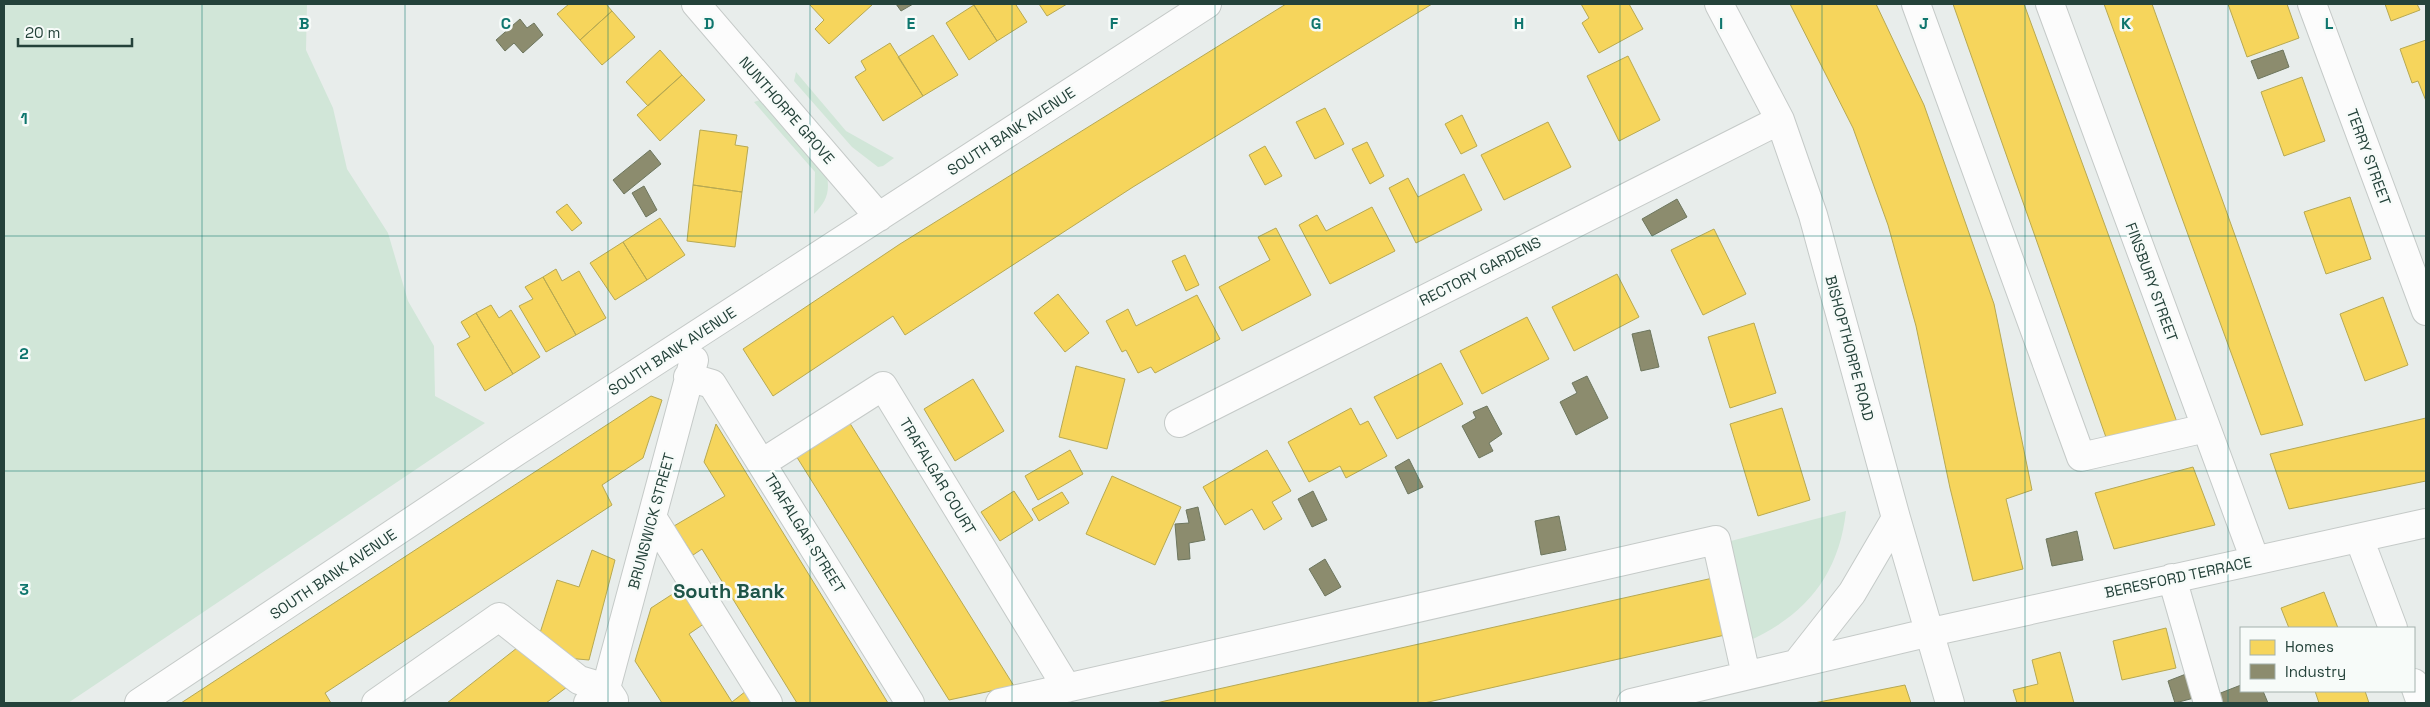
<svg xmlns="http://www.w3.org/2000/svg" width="2430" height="707" font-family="'Space Grotesk',sans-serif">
	<rect width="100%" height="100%" fill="#e8edeb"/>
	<!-- green -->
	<path fill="#d1e6d8" d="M4 4H307L306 50 333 108 347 169 388 233 408 301 434 346 435 396 485 423 68 703H4Z
		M796 72 846 131 894 158 883 166 878 167 852 147 794 81Z
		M763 99 827 176C830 193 826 202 814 214L815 172 754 102Z
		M1846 511C1839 576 1804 617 1746 642L1723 543Z"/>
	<!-- homes -->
	<path fill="#f6d55c" stroke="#b7a952" d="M569 4H606L612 11 580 40 557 14Z
		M809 4H871L872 5 829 44 815 29 824 20Z
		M973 4H1018L1016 5 1027 22 997 41Z
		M1039 4H1067L1047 16Z
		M1286 4H1432L1133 187 905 335 893 316 773 396 743 349 900 244Z
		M1581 4H1629L1643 29 1599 53 1582 23 1589 18Z
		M1790 4H1876L1924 105 1994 304 2032 490 2006 499 2023 569 1973 581 1950 488 1916 326 1888 225 1853 128Z
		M1953 4H2024L2178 425 2108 443Z
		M2104 4H2152L2303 425 2261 435Z
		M2228 4H2287L2299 38 2247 57Z
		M2385 4H2417L2420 10 2391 21Z
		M974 5 997 41 969 60 946 23Z
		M612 11 635 37 602 65 580 40Z
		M933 35 958 75 923 96 898 57Z
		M2426 40V101L2418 81 2412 83 2400 49Z
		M890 43 923 96 883 121 855 77 866 70 861 61Z
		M660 50 682 75 648 106 626 82Z
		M1628 56 1660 120 1619 141 1587 76Z
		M682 75 705 100 660 141 637 115Z
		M2302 77 2325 141 2284 156 2261 92Z
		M1325 108 1344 144 1315 159 1296 122Z
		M1462 115 1477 146 1461 154 1445 124Z
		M1548 122 1571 167 1504 200 1481 155Z
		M700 130 737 135 735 145 748 147 742 192 693 185Z
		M1367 142 1384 176 1370 184 1352 149Z
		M1265 146 1282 176 1265 185 1249 155Z
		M1464 174 1482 210 1416 243 1389 188 1408 178 1418 197Z
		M693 185 742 192 735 247 687 241Z
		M2350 197 2371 259 2326 274 2304 212Z
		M567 204 582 223 572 231 556 212Z
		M1372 207 1395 251 1330 284 1299 225 1317 215 1326 231Z
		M660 218 685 255 647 280 623 242Z
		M1276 228 1311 295 1242 331 1219 287 1270 260 1258 237Z
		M1714 229 1746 294 1703 315 1671 250Z
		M623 242 647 280 615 300 590 263Z
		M1185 255 1199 285 1186 291 1172 261Z
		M556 269 562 281 579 271 606 318 576 335 543 277Z
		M1617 274 1639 317 1574 351 1552 307Z
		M543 277 576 335 546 352 519 306 533 299 525 287Z
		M1058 294 1089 333 1065 352 1034 313Z
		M1197 295 1220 339 1155 373 1151 367 1138 373 1126 350 1122 352 1106 321 1128 309 1136 326Z
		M2383 297 2408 365 2365 381 2340 314Z
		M491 305 499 318 511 310 540 357 513 374 476 313Z
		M476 313 513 374 485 391 457 344 470 337 461 322Z
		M1527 317 1549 359 1482 394 1460 351Z
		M1754 323 1776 393 1730 408 1708 337Z
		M1441 363 1463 404 1397 439 1374 397Z
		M1076 366 1125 379 1107 449 1059 437Z
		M973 379 1004 431 955 461 924 409Z
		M651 396 662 400 643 458 602 485 612 505 325 693 331 703H181Z
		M1351 408 1360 425 1368 421 1387 456 1346 478 1340 466 1309 482 1288 442Z
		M1782 408 1810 500 1758 516 1730 424Z
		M846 417 1014 686 949 700 793 451Z
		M2426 418V481L2289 509 2270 454Z
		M716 424 888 703H797L702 549 693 555 674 526 725 496 704 462Z
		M1070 450 1083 474 1038 500 1025 476Z
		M1267 450 1291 491 1272 502 1282 519 1264 530 1252 509 1225 525 1203 487Z
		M2193 467 2215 525 2114 549 2095 493Z
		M1112 476 1181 507 1155 565 1086 534Z
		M1014 491 1033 520 1000 541 981 512Z
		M1062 492 1069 503 1039 521 1032 509Z
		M592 550 615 560 589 660 566 658 539 636 557 580 579 587Z
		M1713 578 1725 635 1424 703H1156Z
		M685 586 708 621 689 634 732 702 746 691 754 703H662L635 661 651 608Z
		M2324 592 2338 628H2289L2281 608Z
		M2166 628 2176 668 2122 680 2113 641Z
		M522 644 567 687 546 703H447Z
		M2060 652 2074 703H2017L2013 690 2038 684 2032 660Z
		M1905 685 1911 703H1814Z
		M2315 691H2365L2369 703H2319Z"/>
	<!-- industry -->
	<path fill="#8c8c6e" stroke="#6d765e" d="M896 4H913L901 11Z
		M520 19 527 28 534 23 543 35 523 53 514 43 505 51 496 40Z
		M2283 50 2289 67 2258 79 2251 61Z
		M650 150 661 164 624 194 613 180Z
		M644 186 657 210 646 217 632 193Z
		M1677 199 1687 217 1652 236 1642 219Z
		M1650 330 1659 367 1641 371 1632 334Z
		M1587 376 1608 418 1576 435 1560 402 1577 393 1572 383Z
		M1487 406 1502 434 1489 443 1493 451 1479 458 1462 426 1476 418 1473 412Z
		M1409 459 1423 487 1408 494 1395 467Z
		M1313 491 1327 520 1312 527 1298 499Z
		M1198 507 1205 540 1189 543 1190 559 1178 560 1175 524 1189 523 1186 510Z
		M1559 516 1566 550 1541 555 1535 521Z
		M2077 531 2083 560 2052 566 2046 539Z
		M1325 559 1341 587 1325 596 1309 569Z
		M2186 674 2194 698 2175 703 2168 681Z
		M2241 685V691H2263L2268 703H2222L2218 694Z"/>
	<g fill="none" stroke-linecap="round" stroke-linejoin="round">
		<defs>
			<path id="minor" d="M696 4 879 217
				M1719 4 1780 120 1813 215 1896 518 1950 703
				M1916 4 2081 457 2206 428
				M2050 4 2255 560
				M2312 4 2426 311
				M688 377 712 384 910 703
				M1179 423 1780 120
				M762 463 883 386 1067 688
				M652 517 768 703
				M2359 538 2393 628
				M2172 578 2208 703
				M1797 663 1852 593 1896 518
				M2414 683 2421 703
				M139 703 517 451 1207 4
				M376 703 499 617 579 680 606 688 614 700
				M588 703 606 688 694 360
				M1000 703 1716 540 1746 675
				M1631 703 1931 632 2426 523"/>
		</defs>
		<!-- minor casing -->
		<use href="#minor" stroke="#c5cac8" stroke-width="30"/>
		<!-- minor -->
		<use href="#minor" stroke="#fcfcfc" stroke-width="28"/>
	</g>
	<!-- grid -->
	<path fill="none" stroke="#0f766e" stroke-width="1" stroke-opacity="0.55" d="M202 4V703M405 4V703M608 4V703M810 4V703M1012 4V703M1215 4V703M1418 4V703M1620 4V703M1822 4V703M2025 4V703M2228 4V703M4 236H2426M4 471H2426"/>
	<g text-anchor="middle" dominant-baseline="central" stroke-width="5" stroke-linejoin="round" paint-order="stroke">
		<!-- street labels -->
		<g font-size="15" fill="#24423a" stroke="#f7fbf9">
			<text transform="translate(787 110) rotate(49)">NUNTHORPE GROVE</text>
			<text transform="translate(1011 131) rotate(-33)">SOUTH BANK AVENUE</text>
			<text transform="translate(2369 157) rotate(70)">TERRY STREET</text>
			<text transform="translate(1480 271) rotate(-27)">RECTORY GARDENS</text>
			<text transform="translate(2152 282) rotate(70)">FINSBURY STREET</text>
			<text transform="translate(1850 348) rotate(75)">BISHOPTHORPE ROAD</text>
			<text transform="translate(672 351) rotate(-33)">SOUTH BANK AVENUE</text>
			<text transform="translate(938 476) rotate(59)">TRAFALGAR COURT</text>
			<text transform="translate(651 521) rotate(-75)">BRUNSWICK STREET</text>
			<text transform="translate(805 533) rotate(58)">TRAFALGAR STREET</text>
			<text transform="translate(333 574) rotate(-34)">SOUTH BANK AVENUE</text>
			<text transform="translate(2178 577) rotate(-12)">BERESFORD TERRACE</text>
		</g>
		<!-- district labels -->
		<g font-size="20" font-weight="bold" fill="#1f5548" stroke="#f7fbf9">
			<text x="729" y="591">South Bank</text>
		</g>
	</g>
	<g font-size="16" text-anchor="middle" font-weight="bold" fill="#0f766e" stroke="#f7fbf9" stroke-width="5" stroke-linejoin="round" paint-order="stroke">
		<text x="304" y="29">B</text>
		<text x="506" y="29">C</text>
		<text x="709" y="29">D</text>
		<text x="911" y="29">E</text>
		<text x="1114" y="29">F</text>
		<text x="1316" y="29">G</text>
		<text x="1519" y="29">H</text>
		<text x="1721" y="29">I</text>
		<text x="1924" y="29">J</text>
		<text x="2126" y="29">K</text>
		<text x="2329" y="29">L</text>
		<text x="24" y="124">1</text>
		<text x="24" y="359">2</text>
		<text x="24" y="595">3</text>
	</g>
	<!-- border -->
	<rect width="2430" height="707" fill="none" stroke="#24423a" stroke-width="10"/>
	<!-- legend -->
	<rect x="2240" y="627" width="175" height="65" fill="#f7fbf9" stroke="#a3b1ad"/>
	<rect x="2250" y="640" width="25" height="15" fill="#f6d55c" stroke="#a3b1ad"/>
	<text x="2285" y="652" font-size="15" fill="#24423a">Homes</text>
	<rect x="2250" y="664" width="25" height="15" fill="#8c8c6e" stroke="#a3b1ad"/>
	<text x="2285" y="677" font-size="15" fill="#24423a">Industry</text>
	<!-- scale -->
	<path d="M18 38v8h114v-8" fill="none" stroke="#24423a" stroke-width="2.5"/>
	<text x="25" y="38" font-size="15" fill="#24423a" stroke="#f7fbf9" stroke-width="4" paint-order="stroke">20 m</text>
</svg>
